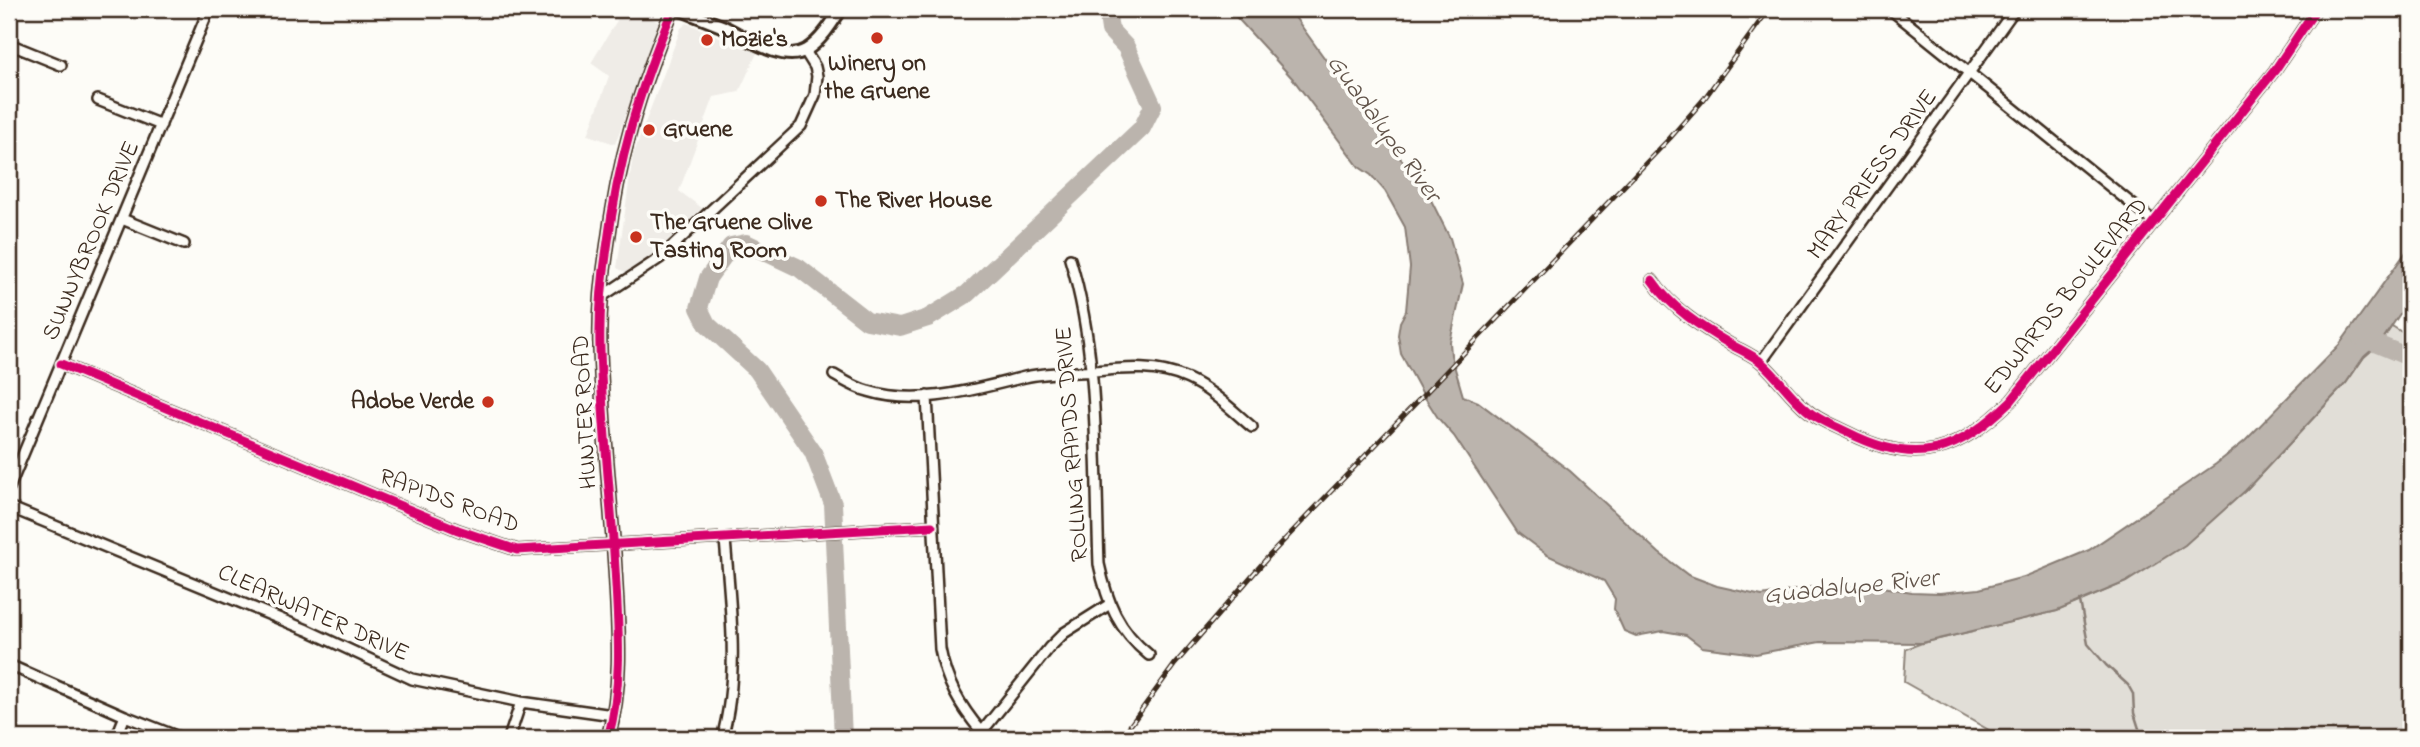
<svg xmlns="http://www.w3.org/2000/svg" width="2420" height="747" font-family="'Indie Flower',sans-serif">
	<rect width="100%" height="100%" fill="#fdfcf7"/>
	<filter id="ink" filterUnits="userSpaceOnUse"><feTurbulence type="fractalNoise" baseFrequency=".0143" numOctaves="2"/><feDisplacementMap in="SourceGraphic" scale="14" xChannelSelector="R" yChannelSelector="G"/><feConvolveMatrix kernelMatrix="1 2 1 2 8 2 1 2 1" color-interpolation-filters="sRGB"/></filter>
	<g filter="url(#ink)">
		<!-- built -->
		<path fill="#efece7" d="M624 9H632L660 23 615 144 588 135 609 76 591 63Z
			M687 23 757 53 739 92 714 97 679 191 702 208 639 267 627 273 617 268 633 155 681 28Z"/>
		<!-- green -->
		<path fill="#e1ded7" stroke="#8e847a" stroke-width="2" d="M2392 326 2411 338V738H2003L1904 682 1906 649 1922 643 2057 611 2126 582 2245 491 2346 383 2364 357 2381 342Z"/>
		<!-- water -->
		<path fill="#bbb4ad" stroke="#887d74" stroke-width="2" d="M1229 9H1289L1372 124 1425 188 1450 238 1463 284 1450 342 1451 355 1463 396 1478 402 1570 471 1659 553 1688 575 1717 586 1762 596 1834 583 1858 588 1883 587 1912 592 1940 593 1979 589 2024 577 2089 550 2216 464 2245 441 2339 345 2411 245V297L2381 342 2364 357 2346 383 2245 491 2185 545 2126 582 2057 611 1922 643 1820 642 1756 654 1702 647 1686 635 1663 631 1636 636 1624 631 1614 609 1615 599 1604 581 1547 555 1518 533 1454 436 1438 418 1424 396 1401 354 1398 335 1400 322 1406 311 1410 267 1405 227 1385 191 1371 175 1359 167 1293 79Z"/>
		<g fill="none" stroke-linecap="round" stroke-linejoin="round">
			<!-- stream -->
			<path stroke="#887d74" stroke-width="2.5" d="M2080 601 2088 644 2106 665 2128 685 2133 694 2134 713 2142 738"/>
			<!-- river -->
			<path stroke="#bbb4ad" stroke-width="18" d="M2360 337 2411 358
				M834 524 833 504 813 452 757 370 707 324 699 308 708 278 731 246 746 243 799 268 867 321 900 327 928 318 967 294 1142 128 1153 106 1126 47 1110 30 1107 9
				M834 540 843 738"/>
			<defs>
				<path id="minor" d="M1890 9 2153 221
					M9 44 61 65
					M98 100 161 125
					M122 219 184 244
					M1070 259C1100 357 1095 462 1099 564 1107 602 1118 630 1149 655
					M1652 280C1671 308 1701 327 1730 344 1740 350 1753 355 1762 363 1778 377 1790 396 1807 410 1818 420 1835 426 1849 433 1918 468 1958 452 2011 401L2275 70 2316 9
					M601 297 660 258 801 126 815 95 817 76 815 67 805 51
					M1761 362 2015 9
					M61 364 458 530 517 550 932 526
					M834 375C845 381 856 388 868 391 919 407 975 389 1025 377 1048 372 1071 373 1094 371 1126 368 1158 365 1188 379 1212 390 1232 410 1252 427
					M927 396 940 649C946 682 960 706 981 731
					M9 488 209 9
					M9 507 307 630 412 679 521 702 613 715
					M9 665 125 716 181 738
					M116 738 125 716
					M509 738 521 702
					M722 738C740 674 730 604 725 539
					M977 738 1049 648 1064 633 1110 604"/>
				<path id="tertiary" d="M679 9C694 15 709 21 724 27 745 37 784 64 806 50 821 41 832 23 841 9
					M608 738C622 688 619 638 616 586 612 506 602 427 600 348 599 314 602 281 607 248 618 160 639 90 673 9"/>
			</defs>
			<!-- minor casing -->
			<use href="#minor" stroke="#3b2a1e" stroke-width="14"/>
			<!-- tertiary casing -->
			<use href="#tertiary" stroke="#3b2a1e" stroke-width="16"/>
			<!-- minor -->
			<use href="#minor" stroke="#fdfcf7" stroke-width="9"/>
			<!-- tertiary -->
			<use href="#tertiary" stroke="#fdfcf7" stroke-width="10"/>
			<defs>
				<path id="rail" d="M1121 738 1175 664 1269 556 1670 138 1704 99 1769 9"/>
			</defs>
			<!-- rail casing -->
			<use href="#rail" stroke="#3b2a1e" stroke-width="5"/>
			<!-- rail -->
			<use href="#rail" stroke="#fdfcf7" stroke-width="2.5" stroke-dasharray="8" stroke-linecap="butt"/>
			<defs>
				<path id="cycleway" d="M1652 280C1671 308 1701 327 1730 344 1740 350 1753 355 1762 363 1778 377 1790 396 1807 410 1818 420 1835 426 1849 433 1918 468 1958 452 2011 401L2275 70 2316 9
					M61 364 458 530 517 550 932 526
					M608 738C622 688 619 638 616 586 612 506 602 427 600 348 599 314 602 281 607 248 618 160 639 90 673 9"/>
			</defs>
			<!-- cycleway casing -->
			<use href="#cycleway" stroke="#fdfcf7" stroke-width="13"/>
			<!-- cycleway -->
			<use href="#cycleway" stroke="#d6006c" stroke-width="9"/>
		</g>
	</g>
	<!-- markers -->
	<g fill="#c8321e" stroke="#fdfcf7" stroke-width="2.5">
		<circle cx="877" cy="38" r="7"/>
		<circle cx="707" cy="40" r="7"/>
		<circle cx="649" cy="130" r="7"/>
		<circle cx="821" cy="201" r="7"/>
		<circle cx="636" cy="237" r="7"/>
		<circle cx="488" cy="402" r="7"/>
	</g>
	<g text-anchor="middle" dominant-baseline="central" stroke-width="7" stroke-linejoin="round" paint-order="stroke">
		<!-- poi labels -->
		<g font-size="24" font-weight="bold" fill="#3b2a1e" stroke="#fdfcf7" text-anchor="start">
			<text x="721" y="40">Mozie's</text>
			<text x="877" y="64" text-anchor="middle">Winery on<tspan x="877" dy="28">the Gruene</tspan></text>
			<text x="663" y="130">Gruene</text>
			<text x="835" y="201">The River House</text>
			<text x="650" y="223">The Gruene Olive<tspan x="650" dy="28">Tasting Room</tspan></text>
			<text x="474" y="402" text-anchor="end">Adobe Verde</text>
		</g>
		<!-- street labels -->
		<g font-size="24" fill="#3b2a1e" stroke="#fdfcf7">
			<text transform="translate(1873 175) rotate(-54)">MARY PRIESS DRIVE</text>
			<text transform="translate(92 241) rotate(-67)">SUNNYBROOK DRIVE</text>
			<text transform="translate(2067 297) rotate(-51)">EDWARDS BOULEVARD</text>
			<text transform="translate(586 412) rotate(-93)">HUNTER ROAD</text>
			<text transform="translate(1073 444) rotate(-94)">ROLLING RAPIDS DRIVE</text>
			<text transform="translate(449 502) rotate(20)">RAPIDS ROAD</text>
			<text transform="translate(313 614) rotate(24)">CLEARWATER DRIVE</text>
		</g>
		<!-- water labels -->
		<g font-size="26" font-style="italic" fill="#615349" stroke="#fdfcf7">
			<text transform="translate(1383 129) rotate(54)">Guadalupe River</text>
			<text transform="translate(1851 588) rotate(-6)">Guadalupe River</text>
		</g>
	</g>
	<!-- margin -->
	<rect width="2420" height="747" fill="none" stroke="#fdfcf7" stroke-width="35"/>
	<rect x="18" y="18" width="2385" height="712" fill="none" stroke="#3b2a1e" stroke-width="2.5" filter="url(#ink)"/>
</svg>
